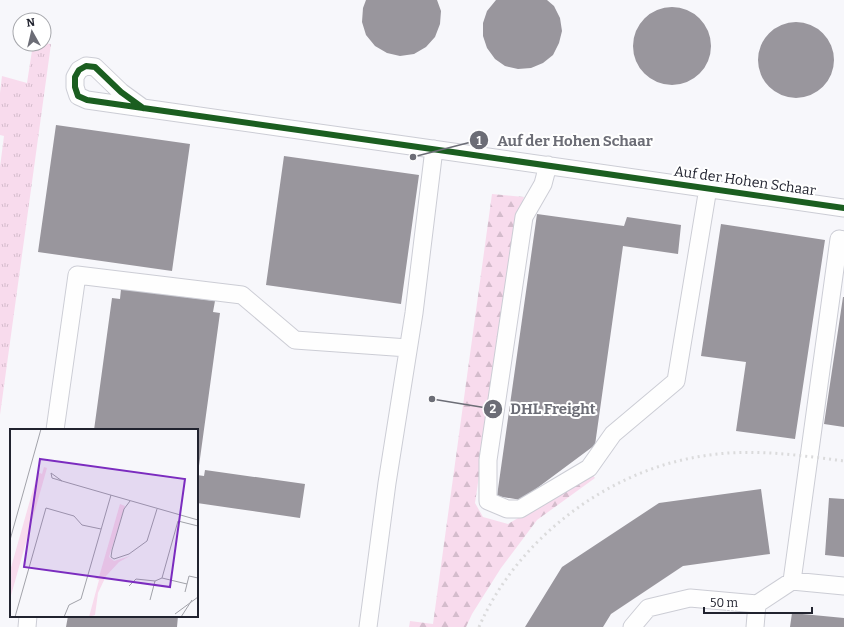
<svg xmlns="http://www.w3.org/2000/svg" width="844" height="627" font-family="Bitter,serif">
	<defs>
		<pattern id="grass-tufts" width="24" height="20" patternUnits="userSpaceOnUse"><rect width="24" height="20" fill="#f8dbed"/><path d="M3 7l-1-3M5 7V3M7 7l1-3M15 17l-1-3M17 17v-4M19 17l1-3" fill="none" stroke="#d4bccc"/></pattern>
		<pattern id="forest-firs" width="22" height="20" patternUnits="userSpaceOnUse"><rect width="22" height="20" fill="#f8dbed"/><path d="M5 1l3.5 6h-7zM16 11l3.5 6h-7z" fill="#d4bccc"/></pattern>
	</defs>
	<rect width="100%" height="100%" fill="#f7f7fb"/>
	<!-- grass -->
	<path fill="url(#grass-tufts)" d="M44 43 51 44 0 415V167L4 136 0 135V93L2 76 27 83 33 44Z"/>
	<!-- forest -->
	<path fill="url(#forest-firs)" d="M492 194 524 197 517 218 475 503 483 517 508 524 592 474 595 478 537 520 501 568 472 614 466 627H409L410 621 433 624Z"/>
	<!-- building -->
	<path fill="#99969d" d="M366 0H437L441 11 440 24 435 37 426 47 414 54 400 56 387 53 375 46 366 35 362 22 363 8Z
		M496 0H547L554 6 560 18 562 31 559 43 553 55 543 63 531 68 518 69 505 66 495 59 487 48 483 36V23L487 11Z
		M633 46a39 39 0 1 1 78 0a39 39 0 1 1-78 0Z
		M758 60a38 38 0 1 1 76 0a38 38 0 1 1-76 0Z
		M56 125 190 144 172 271 38 252Z
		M284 156 419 175 401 304 266 285Z
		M537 214 624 226 627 217 681 225 678 254 623 246 595 445 521 500 497 496Z
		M721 224 825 240 795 439 736 431 746 362 701 356Z
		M121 289 215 301 213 312 220 313 198 473 197 430H94L112 298 120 299Z
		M843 297H844V427L824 424Z
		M205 470 305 484 300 518 197 503V475L204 476Z
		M761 489 770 554 683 566 611 614 603 627H525L562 567 659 503Z
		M829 498 844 499V557L825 555Z
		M792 613 844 618V627H790Z
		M68 616H178L177 627H66Z"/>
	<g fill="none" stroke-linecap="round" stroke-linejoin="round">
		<defs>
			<path id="minor" d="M143 108 121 92 95 67 86 66 79 70 75 77V87L78 96 87 100 143 108 411 146 844 208
				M548 165 543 184 524 217 488 460V501L507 509H520L589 468 613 434 676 381 708 188
				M55 430 77 275 242 295 295 340 408 348
				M792 581 844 586
				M27 627 28 616
				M368 627 387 483 414 313 434 149
				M632 627 648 608 690 598 757 604
				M755 627 757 604 792 581 839 239 844 240"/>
		</defs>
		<!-- minor casing -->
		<use href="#minor" stroke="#cccdd5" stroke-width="19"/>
		<!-- minor -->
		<use href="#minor" stroke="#fefefe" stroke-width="17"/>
		<!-- rail -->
		<path stroke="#dbdbdc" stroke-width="3" stroke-dasharray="2 4" stroke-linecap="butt" d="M479 627C517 539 608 470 703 456 750 448 797 455 844 461"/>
		<defs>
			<path id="cycleway" d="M143 108 121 92 95 67 86 66 79 70 75 77V87L78 96 87 100 143 108 411 146 844 208"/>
		</defs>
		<!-- cycleway casing -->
		<use href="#cycleway" stroke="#fff" stroke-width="8"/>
		<!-- cycleway -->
		<use href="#cycleway" stroke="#1b5e20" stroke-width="6"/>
	</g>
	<g text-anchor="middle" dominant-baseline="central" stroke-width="4" stroke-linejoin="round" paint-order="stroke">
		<!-- street labels -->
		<g font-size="14" fill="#21232f" stroke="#fff">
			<text transform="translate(745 181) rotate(8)">Auf der Hohen Schaar</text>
		</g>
	</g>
	<!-- overview -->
	<g transform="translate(10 429)">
		<rect width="188" height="188" fill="#f7f7fb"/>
		<path d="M34 38 37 39 0 170V142L28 43 32 45Z" fill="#f8dbed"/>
		<path d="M110 75 115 77 99 128 104 132 120 127 109 133 96 147 88 164 85 186 79 188 89 151 84 149 89 148Z" fill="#f8dbed"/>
		<path fill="none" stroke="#a1a2a9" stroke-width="1" d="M52 52 41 44 42 49 52 52 97 65 188 91M120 72 114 80 102 121 101 128 104 130 119 125 137 112 147 80M0 111 31 0M152 149 177 155M119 157 126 150 145 152M175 163 179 147 188 149M140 171 145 152 152 149 168 92 188 97M165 185 188 168M5 188 36 79 64 87 72 96 91 100M54 188 59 176 71 170 101 66M171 188 182 171"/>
		<path fill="#7b2cbf" fill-opacity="0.15" stroke="#7b2cbf" stroke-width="2" d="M30 30 175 50 160 158 14 138Z"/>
		<rect width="188" height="188" fill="none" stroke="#21232f" stroke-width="2"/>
	</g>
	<!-- callouts -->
	<path fill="none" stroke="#6c6d76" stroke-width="1.5" d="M413 157L479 140M432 399L493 409"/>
	<g fill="#6c6d76" stroke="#fff" stroke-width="1.5">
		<circle cx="413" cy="157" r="4"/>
		<circle cx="432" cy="399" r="4"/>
		<circle cx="479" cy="140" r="10"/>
		<circle cx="493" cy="409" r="10"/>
	</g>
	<g font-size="12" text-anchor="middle" font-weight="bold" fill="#fff">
		<text x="479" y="145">1</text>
		<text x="493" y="413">2</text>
	</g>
	<g font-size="15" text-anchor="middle" font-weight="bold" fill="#6c6d76" stroke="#fff" stroke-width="4" stroke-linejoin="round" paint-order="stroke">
		<text x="575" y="146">Auf der Hohen Schaar</text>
		<text x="553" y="414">DHL Freight</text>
	</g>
	<!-- north arrow -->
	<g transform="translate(32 32) rotate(352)"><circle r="19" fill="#ffffff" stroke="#a6a7ac"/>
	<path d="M0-3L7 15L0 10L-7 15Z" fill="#6c6d76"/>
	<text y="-6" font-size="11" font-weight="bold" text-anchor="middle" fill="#21232f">N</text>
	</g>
	<!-- scale -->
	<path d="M704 607v6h108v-6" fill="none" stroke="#21232f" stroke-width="2"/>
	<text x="710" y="607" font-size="12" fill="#21232f" stroke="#ffffff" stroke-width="3" paint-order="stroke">50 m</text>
</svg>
